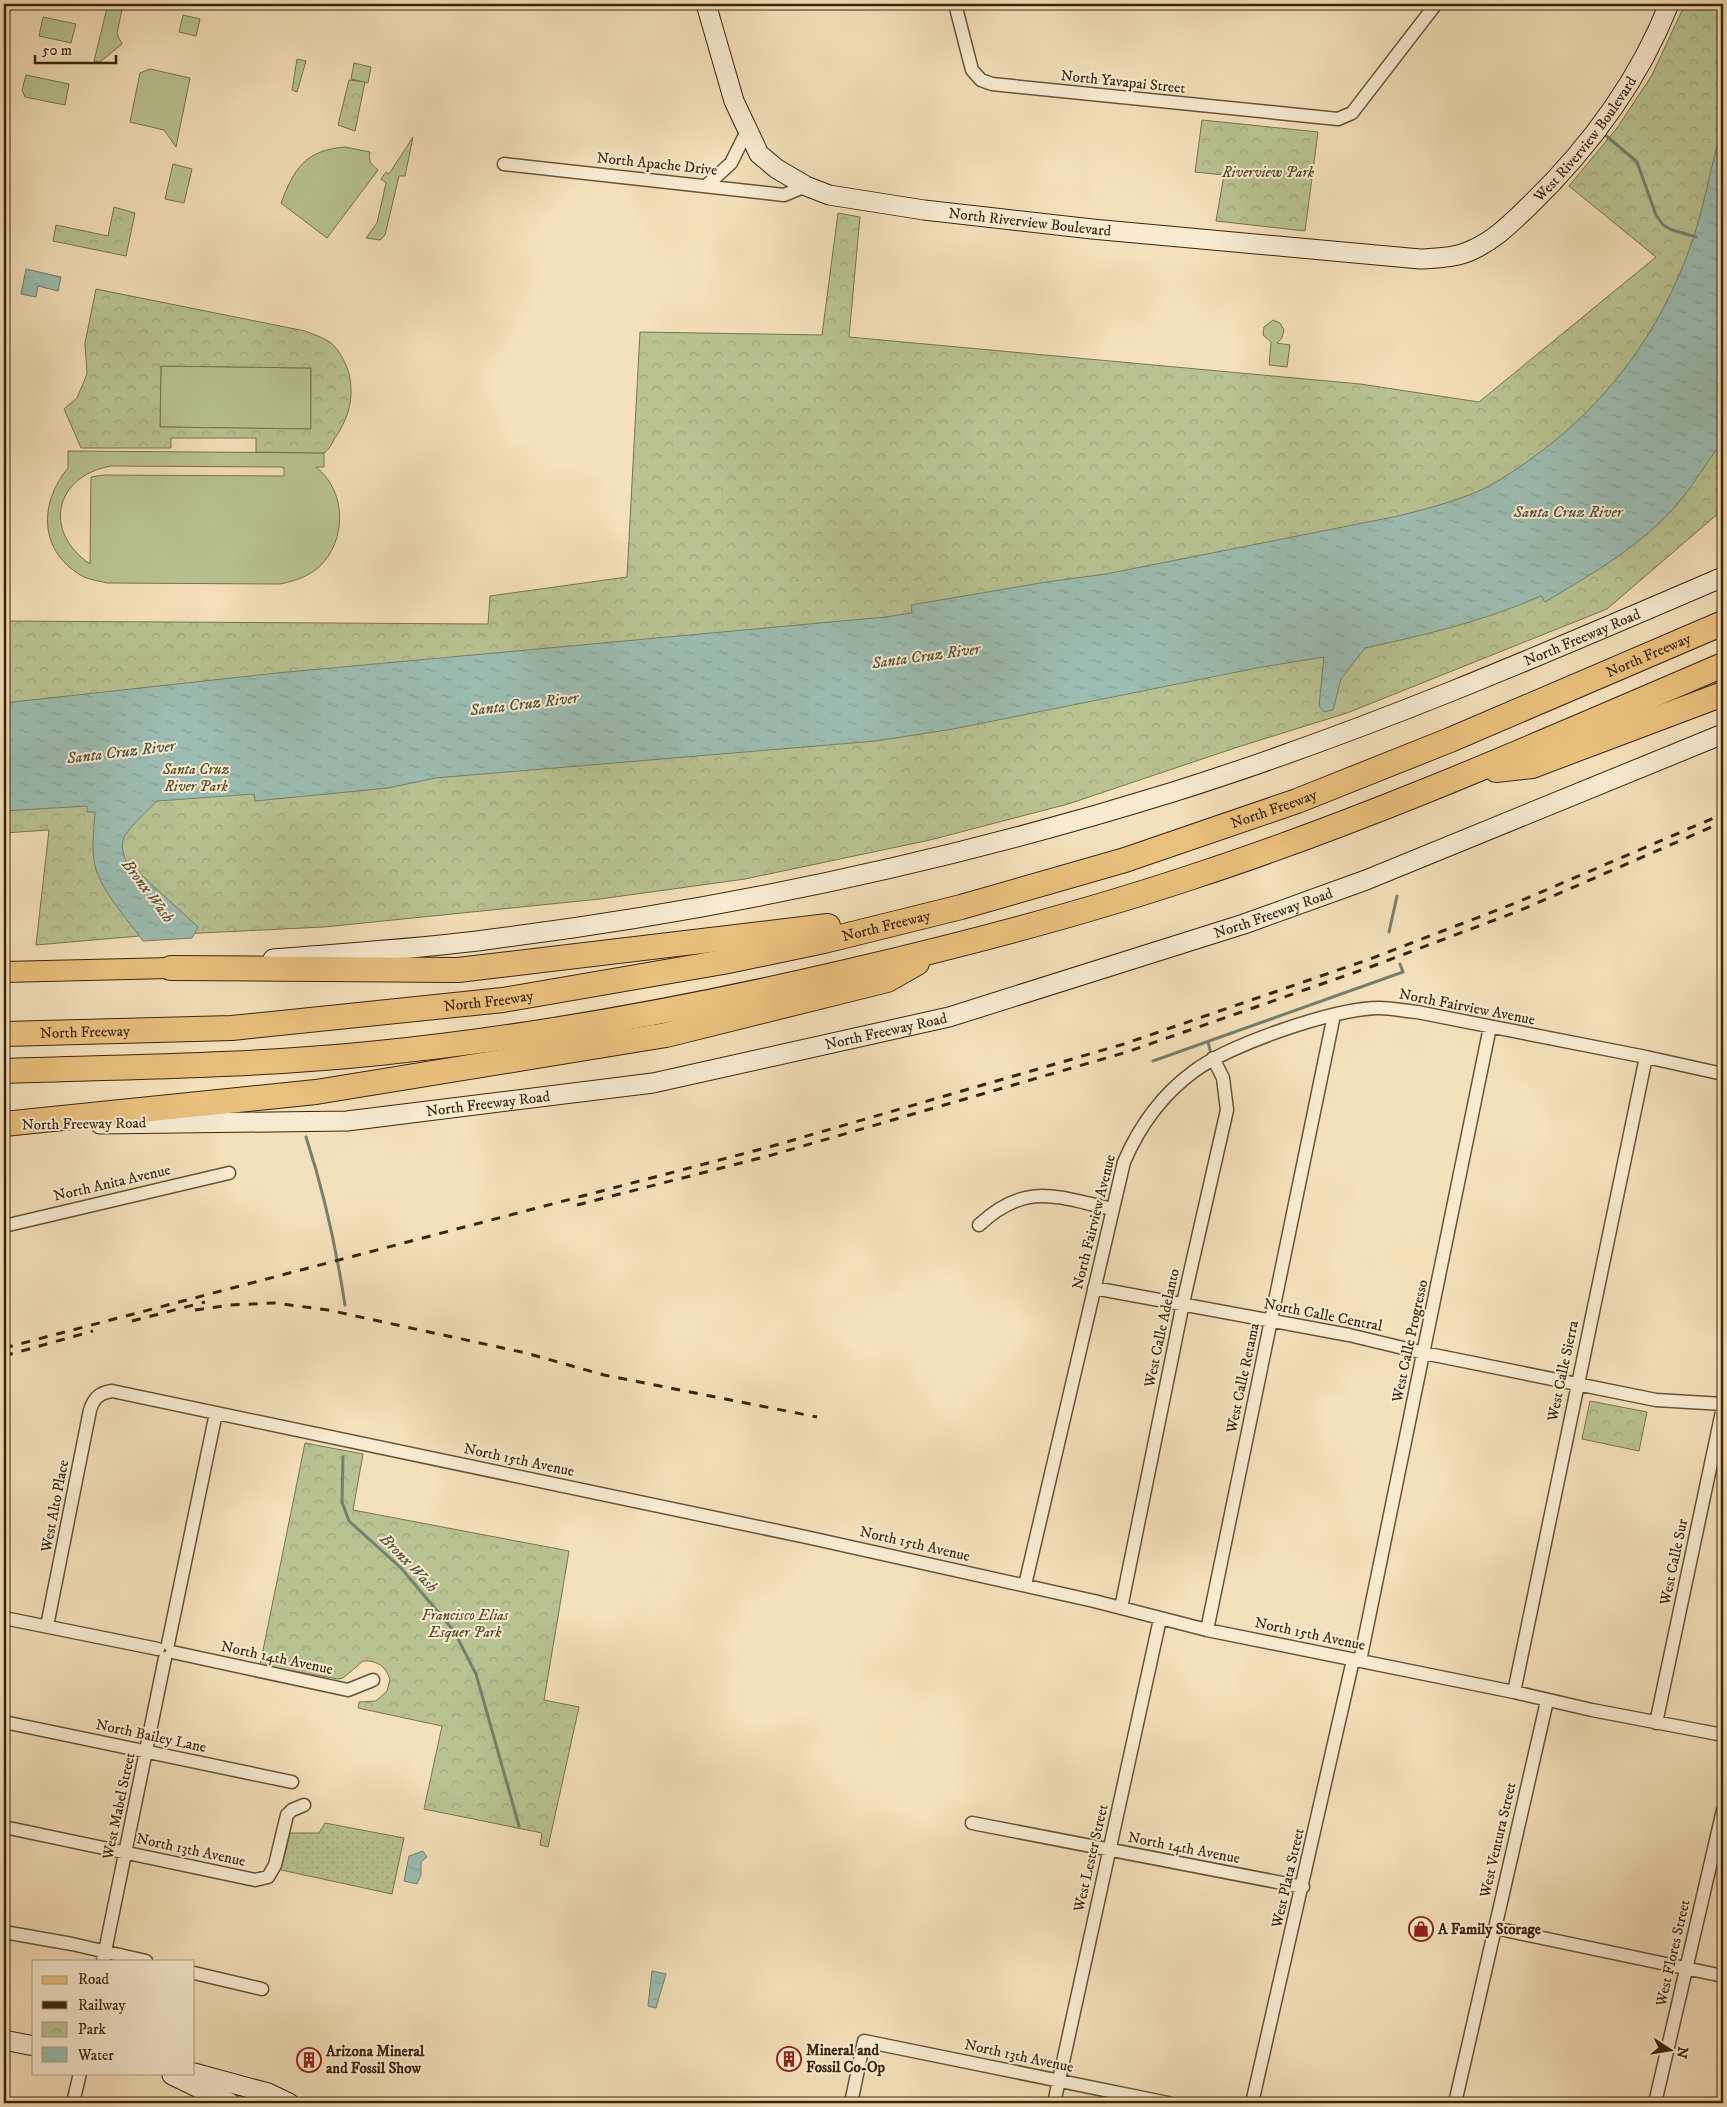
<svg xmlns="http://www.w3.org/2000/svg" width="1727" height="2107" font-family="'IM FELL DW Pica',serif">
	<defs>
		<pattern id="park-crowns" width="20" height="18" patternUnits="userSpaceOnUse" patternTransform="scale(1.25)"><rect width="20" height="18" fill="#b9c392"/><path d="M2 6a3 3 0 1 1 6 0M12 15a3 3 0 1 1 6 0" fill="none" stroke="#a0a77d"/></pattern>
		<pattern id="garden-dots" width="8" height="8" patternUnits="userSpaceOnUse" patternTransform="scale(1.25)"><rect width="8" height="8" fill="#b9c392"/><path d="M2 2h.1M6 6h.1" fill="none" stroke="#a0a77d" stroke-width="1.8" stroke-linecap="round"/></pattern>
		<pattern id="water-ripples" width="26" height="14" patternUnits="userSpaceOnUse" patternTransform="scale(1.25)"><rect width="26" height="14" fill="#9cbdb2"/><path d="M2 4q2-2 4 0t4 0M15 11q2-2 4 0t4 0" fill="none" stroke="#87a298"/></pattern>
	</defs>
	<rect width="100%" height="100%" fill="#f4e0ba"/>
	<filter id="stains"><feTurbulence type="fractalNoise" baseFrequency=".004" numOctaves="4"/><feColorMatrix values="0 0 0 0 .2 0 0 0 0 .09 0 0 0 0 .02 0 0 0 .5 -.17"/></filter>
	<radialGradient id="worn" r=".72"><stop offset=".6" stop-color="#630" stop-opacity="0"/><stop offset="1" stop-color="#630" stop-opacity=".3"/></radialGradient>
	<!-- grass -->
	<path fill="#b9c392" stroke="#7a744e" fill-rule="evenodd" d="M108 4H123L117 34 122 44 100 62 94 61Z
		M183 15 200 19 196 36 179 32Z
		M43 17 76 24 71 43 39 36Z
		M354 63 371 67 368 83 351 79Z
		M150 69 190 78 176 147 164 130 130 122 140 73Z
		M26 75 69 84 65 105 25 97 22 90Z
		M413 137 405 176H399L385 235 380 240 366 238 377 223 386 183 381 179 386 172 389 174Z
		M345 147 370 152C368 161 371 164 378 170L327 238 281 203C294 169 305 150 345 147Z
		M173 164 192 169 184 203 165 199Z
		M1273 320 1280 323 1284 330 1282 338 1277 343 1290 345 1287 367 1269 365 1271 342 1263 335 1264 327Z
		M161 366 311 368V429L160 427Z
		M68 451 324 453V467H316C347 491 347 541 319 567 308 577 294 581 280 584L107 583C100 581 91 580 84 577 39 553 38 504 68 468ZM111 466 281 467 284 468V476L103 475 91 477 90 564C42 531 55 476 111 466Z"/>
	<!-- park -->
	<path fill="url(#park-crowns)" stroke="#7a744e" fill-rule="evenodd" d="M1685 4H1723V504L1720 512 1607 609 1347 713 1238 747 1068 804 930 840 745 879 600 899 324 927 139 936 36 945 49 830 4 833V621L488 624 490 596 627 577 640 332 822 335 838 213 860 217 849 337 1360 384 1479 402 1656 257 1569 186 1617 128 1652 75Z
		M297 59 306 61 297 92 292 90Z
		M349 80 365 82 355 131 338 125Z
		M1202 120 1318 132 1305 231 1216 221 1224 175 1195 172Z
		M114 207 135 213 126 256 53 241 56 225 108 236Z
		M96 289 305 331C315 335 329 339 336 348 357 375 355 408 337 435 332 442 332 447 324 453L256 452V438H171V448H81L64 409 77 398 87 374 85 343ZM161 366 311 368V429L160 427Z
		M1590 1401 1647 1412 1639 1451 1582 1439Z
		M305 1443 363 1454 353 1510 569 1551 544 1700 579 1707 548 1847 540 1845 542 1833 424 1809 442 1726 358 1708 359 1702 376 1701 387 1691 390 1680C387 1667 377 1660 363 1661L343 1678 338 1679 260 1665Z"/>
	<!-- garden -->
	<path fill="url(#garden-dots)" stroke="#7a744e" d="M325 1823 404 1838 392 1894 281 1870 290 1833H319Z"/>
	<!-- water -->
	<path fill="url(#water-ripples)" stroke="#75806e" d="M1723 125V440L1720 445C1704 466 1690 491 1672 510 1636 549 1590 575 1545 602L1541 596C1481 622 1428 634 1365 648L1341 679 1333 710 1324 712 1319 706 1324 657 1262 667 953 729 876 741 435 778 388 788 255 801 254 794 157 801C148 810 125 830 123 841 121 848 124 855 126 861L198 927 192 938 143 941C127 918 103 894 95 866 91 849 94 830 95 812H87V806L4 811V703L277 673 885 617 912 613 911 605 1046 582 1106 574 1398 516C1426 509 1454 502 1481 490 1500 481 1518 468 1535 456 1609 402 1662 329 1692 242 1705 204 1711 164 1723 125Z
		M26 269 61 277 58 291 38 286 36 297 21 294Z
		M423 1851 427 1857 421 1862V1875L417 1884 404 1881 409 1856Z
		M652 1971 666 1974 656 2008 648 2006Z"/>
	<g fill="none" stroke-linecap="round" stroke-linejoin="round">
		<!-- stream -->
		<path stroke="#75806e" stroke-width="3" d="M1603 133 1637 162 1656 215 1663 225 1672 230 1696 237
			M1389 932 1397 896
			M1208 1042 1210 1050
			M1153 1061 1403 972 1400 964
			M306 1137C324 1192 336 1247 345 1305
			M343 1457 342 1502 349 1521 401 1568 454 1631 476 1674 519 1826"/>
		<defs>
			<path id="street" d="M955 4 972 70 981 80 992 84 1338 119 1352 113 1436 4
				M504 164 784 195 806 186
				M706 186 731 163 747 131
				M979 1225C1026 1181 1057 1197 1112 1209
				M4 1226 229 1173
				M1094 1288 1349 1335 1424 1353 1656 1400 1723 1404
				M1025 1585 1124 1162C1139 1127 1162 1095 1193 1072 1228 1045 1335 1008 1379 1008 1391 1008 1405 1011 1417 1012L1646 1057 1723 1074
				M1121 1608 1183 1303 1227 1110 1223 1078 1213 1058
				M4 1618 158 1649
				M47 1626 90 1410C94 1398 99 1393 112 1391L806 1537 1094 1601 1207 1630 1514 1692 1592 1710 1723 1735
				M1207 1630 1334 1015
				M168 1644 216 1413
				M172 1652 348 1690 373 1680
				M1360 1661 1490 1027
				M1514 1692 1646 1057
				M4 1722 292 1782
				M1656 1723 1723 1407
				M972 1823 1303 1887
				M4 1827 255 1880 268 1877 275 1865 287 1815 292 1810 304 1805
				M1495 1928 1723 1976
				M4 1932 72 1944 146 1961
				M103 1961 165 1658
				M194 1973 262 1989
				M73 2103 80 2073
				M851 2103 864 2041 1168 2103
				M1054 2103 1160 1619
				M1252 2103 1353 1660
				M1455 2103 1547 1701
				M1655 2103 1723 1810"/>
			<g id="secondary">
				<path id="s1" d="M706 4 734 101 759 154 777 169 806 186 829 195 924 210 1092 229 1420 259C1437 258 1456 258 1472 250 1495 240 1511 223 1529 206 1588 149 1639 80 1669 4"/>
				<path id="s2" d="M273 959C346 953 419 949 492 939 722 910 951 861 1173 792 1361 733 1542 655 1723 577"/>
				<path id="s3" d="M100 1124 347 1121 653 1083 949 1017 1244 924 1366 880 1723 734"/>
				<path d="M4 2040 34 2046"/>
				<path d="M194 2073 268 2093 289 2103"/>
				<path d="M172 2075 230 2103"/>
			</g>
			<path id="primary" d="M4 972 171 968"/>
			<g id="highway">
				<path d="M1496 770 1532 766 1723 694"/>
				<path d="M171 968 458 970 828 926"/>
				<path id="s4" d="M4 1034 232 1028 503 1000 723 962 824 941 961 907 1125 860 1297 801 1450 740 1723 623"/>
				<path d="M4 1071C129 1067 254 1066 379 1053 537 1037 692 1008 846 972 962 945 1078 915 1192 877 1373 818 1548 740 1723 665"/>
				<path d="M4 1124 316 1092 525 1058 666 1035 887 980 917 963"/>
			</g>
		</defs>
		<!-- street casing -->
		<use href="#street" stroke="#695335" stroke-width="15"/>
		<!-- secondary casing -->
		<use href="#secondary" stroke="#3b2409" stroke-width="21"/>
		<!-- primary casing -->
		<use href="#primary" stroke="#3b2409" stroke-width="22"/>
		<!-- highway casing -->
		<use href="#highway" stroke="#3b2409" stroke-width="26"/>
		<!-- street -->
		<use href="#street" stroke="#f8ebd2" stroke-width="12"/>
		<!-- secondary -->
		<use href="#secondary" stroke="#f8ebd2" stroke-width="19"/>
		<!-- primary -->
		<use href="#primary" stroke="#eac07d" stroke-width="20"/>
		<!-- highway -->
		<use href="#highway" stroke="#eac07d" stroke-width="24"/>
		<!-- rail -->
		<path stroke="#3b2409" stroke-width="3" stroke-dasharray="9 9" stroke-linecap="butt" d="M577 1205 772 1155 1127 1052 1373 966 1521 910 1723 822
			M195 1310 230 1305 275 1303 328 1310 526 1353 604 1375 817 1417
			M132 1321 205 1302
			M4 1348 769 1147 1124 1044 1370 959 1518 902 1723 814
			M4 1356 93 1331"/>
	</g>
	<!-- icons -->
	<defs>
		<symbol id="shop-ring" viewBox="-11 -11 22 22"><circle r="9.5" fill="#f8ebd2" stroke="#8f2418" stroke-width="1.5"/><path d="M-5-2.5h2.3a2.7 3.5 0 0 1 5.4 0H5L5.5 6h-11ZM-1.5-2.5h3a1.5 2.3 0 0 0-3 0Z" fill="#8f2418"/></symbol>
		<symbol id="building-ring" viewBox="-11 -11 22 22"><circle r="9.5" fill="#f8ebd2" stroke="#8f2418" stroke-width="1.5"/><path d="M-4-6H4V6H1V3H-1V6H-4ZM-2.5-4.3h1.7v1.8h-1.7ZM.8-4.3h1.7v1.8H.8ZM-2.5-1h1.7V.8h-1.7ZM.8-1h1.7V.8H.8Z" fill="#8f2418"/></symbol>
	</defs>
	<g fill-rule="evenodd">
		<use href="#shop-ring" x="1407" y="1915" width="28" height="28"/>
		<use href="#building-ring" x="775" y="2045" width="28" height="28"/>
		<use href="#building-ring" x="295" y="2046" width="28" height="28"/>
	</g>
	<g text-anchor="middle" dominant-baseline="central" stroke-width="4" stroke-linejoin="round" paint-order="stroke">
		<!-- street labels -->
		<g font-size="15" fill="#3b2409" stroke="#f8ebd2">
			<text transform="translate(1123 82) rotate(6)">North Yavapai Street</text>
			<text stroke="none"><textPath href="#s1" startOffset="1049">West Riverview Boulevard</textPath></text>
			<text transform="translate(657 164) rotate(6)">North Apache Drive</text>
			<text stroke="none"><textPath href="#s1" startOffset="444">North Riverview Boulevard</textPath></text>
			<text stroke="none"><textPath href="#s2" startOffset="1355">North Freeway Road</textPath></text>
			<text stroke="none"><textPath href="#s4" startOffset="1701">North Freeway</textPath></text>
			<text stroke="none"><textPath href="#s4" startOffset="1296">North Freeway</textPath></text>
			<text stroke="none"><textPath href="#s3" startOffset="1199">North Freeway Road</textPath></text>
			<text stroke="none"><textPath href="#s4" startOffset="891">North Freeway</textPath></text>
			<text stroke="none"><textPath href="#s4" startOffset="486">North Freeway</textPath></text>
			<text transform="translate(1467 1007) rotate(11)">North Fairview Avenue</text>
			<text stroke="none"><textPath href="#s3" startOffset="794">North Freeway Road</textPath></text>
			<text stroke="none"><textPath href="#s4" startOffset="81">North Freeway</textPath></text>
			<text stroke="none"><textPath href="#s3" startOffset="389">North Freeway Road</textPath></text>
			<text transform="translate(84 1124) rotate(-1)">North Freeway Road</text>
			<text transform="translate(112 1183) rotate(-13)">North Anita Avenue</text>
			<text transform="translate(1094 1222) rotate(-76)">North Fairview Avenue</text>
			<text transform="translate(1323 1315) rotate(11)">North Calle Central</text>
			<text transform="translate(1162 1328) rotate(-78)">West Calle Adelanto</text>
			<text transform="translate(1410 1341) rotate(-78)">West Calle Progresso</text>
			<text transform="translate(1563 1371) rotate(-78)">West Calle Sierra</text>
			<text transform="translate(1243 1378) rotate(-78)">West Calle Retama</text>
			<text transform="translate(519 1460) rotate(12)">North 15th Avenue</text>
			<text transform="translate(55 1506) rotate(-79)">West Alto Place</text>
			<text transform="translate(915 1544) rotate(13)">North 15th Avenue</text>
			<text transform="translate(1674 1562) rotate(-78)">West Calle Sur</text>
			<text transform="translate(1310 1634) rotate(12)">North 15th Avenue</text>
			<text transform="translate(277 1658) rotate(12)">North 14th Avenue</text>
			<text transform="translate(151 1736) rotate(12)">North Bailey Lane</text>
			<text transform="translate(119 1806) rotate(-78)">West Mabel Street</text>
			<text transform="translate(1498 1840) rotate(-77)">West Ventura Street</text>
			<text transform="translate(1184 1848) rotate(11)">North 14th Avenue</text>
			<text transform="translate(191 1850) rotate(12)">North 13th Avenue</text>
			<text transform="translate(1091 1858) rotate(-77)">West Lester Street</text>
			<text transform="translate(1288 1878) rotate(-77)">West Plata Street</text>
			<text transform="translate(1673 1953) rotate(-77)">West Flores Street</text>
			<text transform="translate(1019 2056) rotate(12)">North 13th Avenue</text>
		</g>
		<!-- park labels -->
		<g font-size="15" font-style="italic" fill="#5a4c2b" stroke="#f8ebd2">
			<text x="1268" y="172">Riverview Park</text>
			<text x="196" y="769">Santa Cruz<tspan x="196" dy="17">River Park</tspan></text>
			<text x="465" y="1615">Francisco Elias<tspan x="465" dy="17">Esquer Park</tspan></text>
		</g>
		<!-- poi labels -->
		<g font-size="15" font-weight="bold" fill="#3b2409" stroke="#f8ebd2" text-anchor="start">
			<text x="1438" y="1929">A Family Storage</text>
			<text x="806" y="2050">Mineral and<tspan x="806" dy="17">Fossil Co-Op</tspan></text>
			<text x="326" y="2051">Arizona Mineral<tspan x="326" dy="17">and Fossil Show</tspan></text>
		</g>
		<!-- water labels -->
		<g font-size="16" font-style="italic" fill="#58523c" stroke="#f8ebd2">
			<text x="1568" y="512">Santa Cruz River</text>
			<text transform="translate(926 656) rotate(-8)">Santa Cruz River</text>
			<text transform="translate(524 704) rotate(-7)">Santa Cruz River</text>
			<text transform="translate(121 752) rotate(-7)">Santa Cruz River</text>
			<text transform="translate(148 891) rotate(53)">Bronx Wash</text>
			<text transform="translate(409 1563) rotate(46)">Bronx Wash</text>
		</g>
	</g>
	<!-- margin -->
	<rect width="1727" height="2107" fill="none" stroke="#f4e0ba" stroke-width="20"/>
	<rect x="5" y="5" width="1717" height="2097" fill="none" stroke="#3b2409" stroke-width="2.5"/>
	<rect x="10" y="10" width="1707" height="2087" fill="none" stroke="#3b2409"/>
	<!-- legend -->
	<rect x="32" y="1960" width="162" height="115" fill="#f8ebd2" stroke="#ac9b82"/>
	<rect x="42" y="1976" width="25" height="8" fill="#eac07d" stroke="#ac9b82"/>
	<text x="78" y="1984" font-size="15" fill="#3b2409">Road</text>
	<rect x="42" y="2001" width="25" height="8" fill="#3b2409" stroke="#ac9b82"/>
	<text x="78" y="2010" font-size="15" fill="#3b2409">Railway</text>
	<rect x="42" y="2022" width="25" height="15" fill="url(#park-crowns)" stroke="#ac9b82"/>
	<text x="78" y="2034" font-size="15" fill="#3b2409">Park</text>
	<rect x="42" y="2047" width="25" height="15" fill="url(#water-ripples)" stroke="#ac9b82"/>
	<text x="78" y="2060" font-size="15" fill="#3b2409">Water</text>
	<!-- north arrow -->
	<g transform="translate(1670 2050) rotate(102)" stroke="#f8ebd2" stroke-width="4" paint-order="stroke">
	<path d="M0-4L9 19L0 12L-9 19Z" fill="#3b2409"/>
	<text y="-8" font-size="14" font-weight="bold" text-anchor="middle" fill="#3b2409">N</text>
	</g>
	<!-- scale -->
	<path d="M35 55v8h81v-8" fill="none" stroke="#3b2409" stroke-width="2.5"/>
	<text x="42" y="55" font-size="15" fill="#3b2409" stroke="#f8ebd2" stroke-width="4" paint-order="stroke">50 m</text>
	<rect width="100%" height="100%" filter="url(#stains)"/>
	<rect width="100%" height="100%" fill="url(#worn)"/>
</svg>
